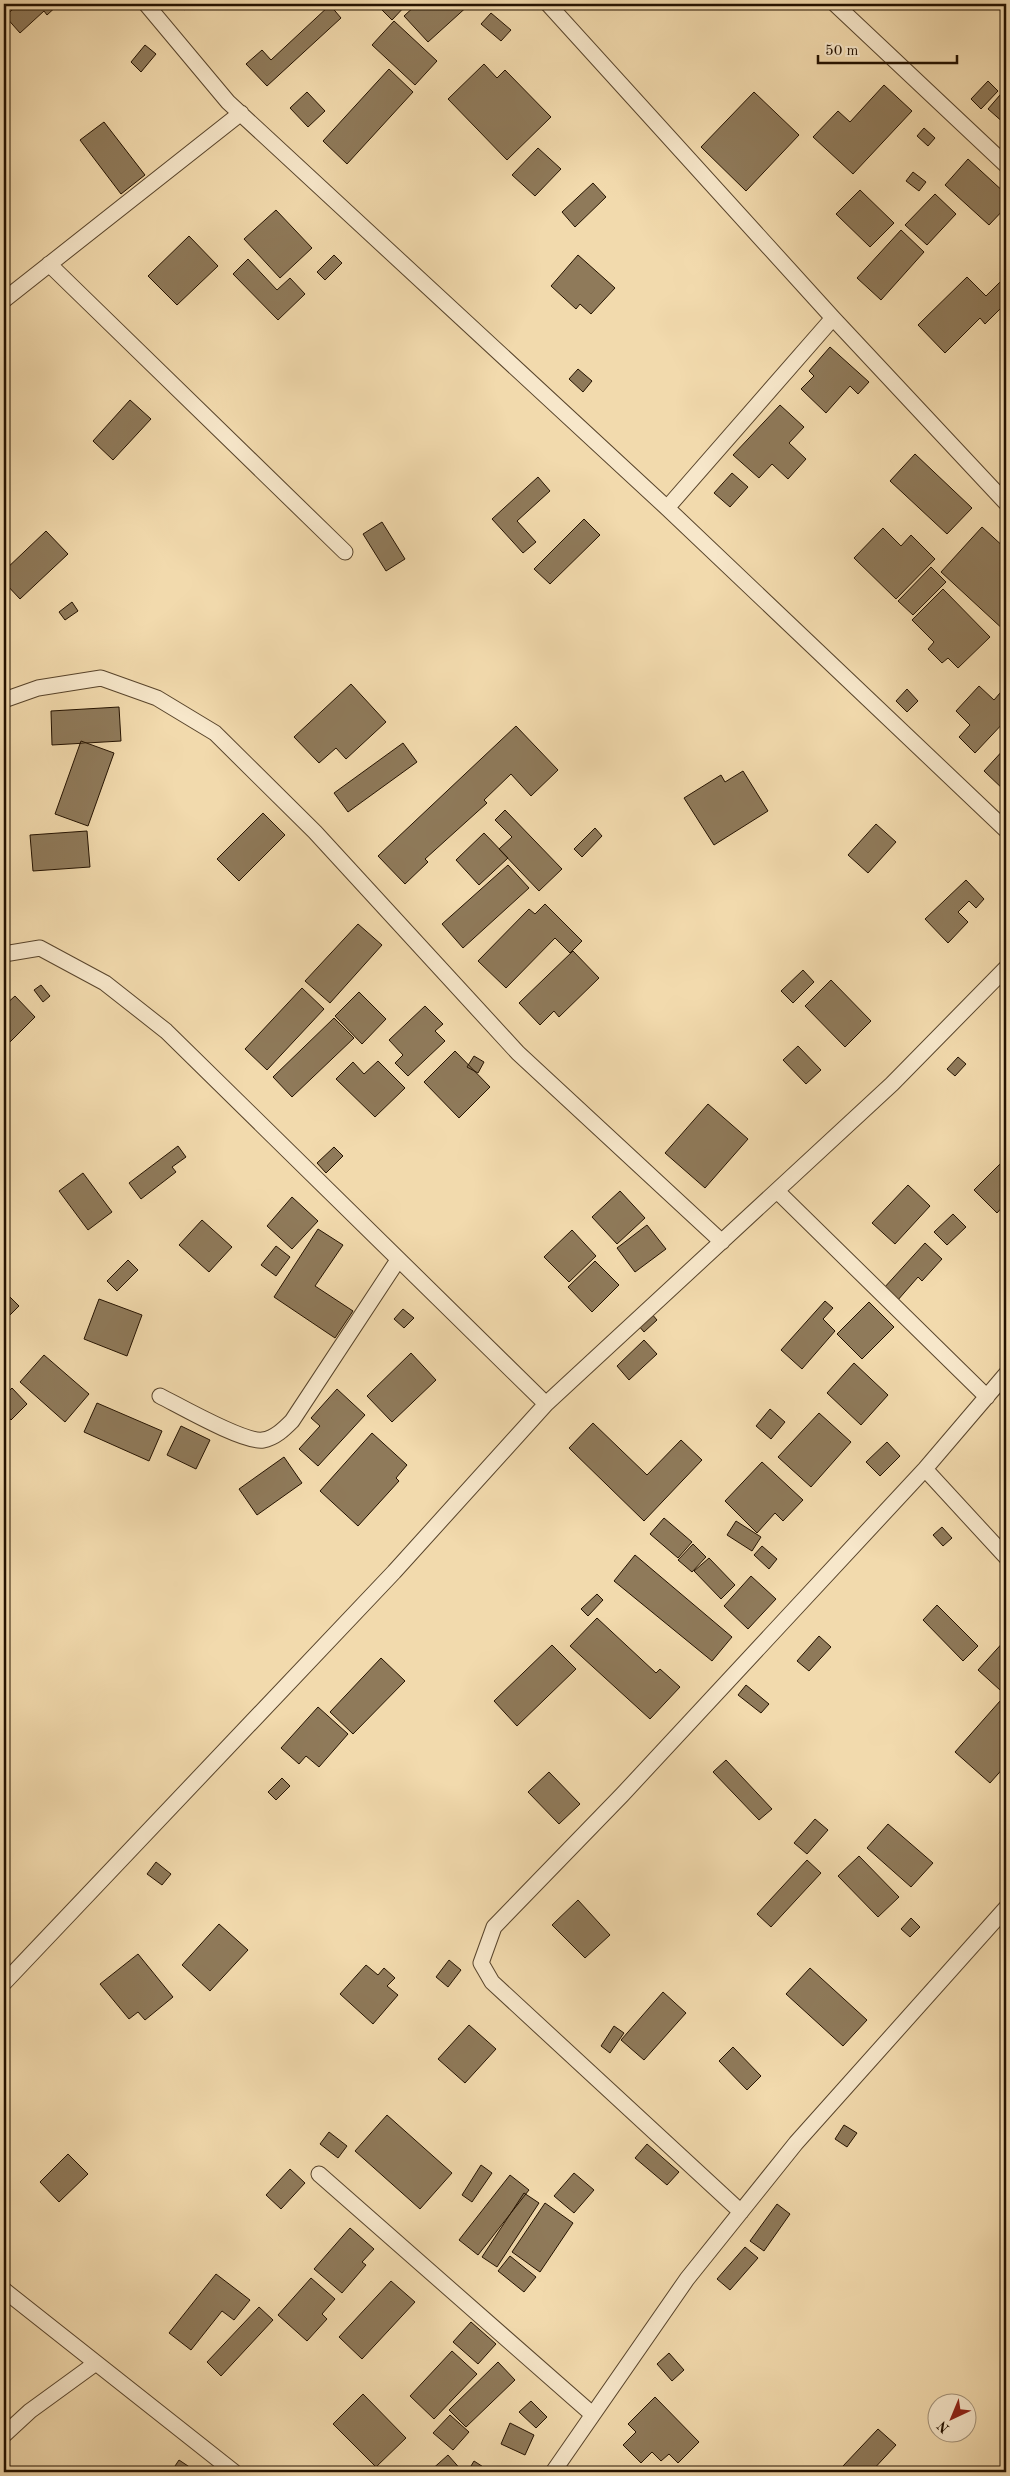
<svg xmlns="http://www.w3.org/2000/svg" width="1010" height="2476" font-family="'Old Standard TT',serif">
	<rect width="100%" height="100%" fill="#f2daad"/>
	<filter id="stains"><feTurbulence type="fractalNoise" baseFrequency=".004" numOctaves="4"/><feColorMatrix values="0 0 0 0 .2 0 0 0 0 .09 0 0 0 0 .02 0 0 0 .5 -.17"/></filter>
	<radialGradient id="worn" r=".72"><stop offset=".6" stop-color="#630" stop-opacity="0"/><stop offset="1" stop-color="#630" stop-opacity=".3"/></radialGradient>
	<!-- building -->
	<path fill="#8f7a5a" stroke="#241200" d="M19 4H59L47 15 44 11 20 33 5 16Z
		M178 4H190L185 10Z
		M376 4H407L392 20Z
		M417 4H470L428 42 404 16Z
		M330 5 341 18 267 86 246 64 262 50 271 60Z
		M491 13 511 30 501 41 481 24Z
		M394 21 437 61 415 85 372 45Z
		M145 45 156 54 141 72 131 62Z
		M484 64 497 78 505 70 551 117 507 160 448 99Z
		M389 69 413 92 347 164 323 141Z
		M988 81 998 91 981 109 971 99Z
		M884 85 912 111 853 174 813 137 838 111 850 122Z
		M1006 88V123L1005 124 988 109Z
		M307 92 325 111 308 127 290 108Z
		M754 92 799 135 746 191 701 147Z
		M104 122 145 175 121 194 80 140Z
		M924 128 935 138 928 146 917 136Z
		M538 148 561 169 535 196 512 175Z
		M968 159 1006 194V207L989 225 945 185Z
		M913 172 926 182 919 191 906 181Z
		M593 183 606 197 575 227 562 212Z
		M860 190 894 223 870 247 836 214Z
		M935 194 956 214 927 245 905 225Z
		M276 210 312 248 280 278 244 239Z
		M901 230 924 252 881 300 857 278Z
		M189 236 218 266 177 305 148 276Z
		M334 255 342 263 325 280 317 272Z
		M578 255 615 288 591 314 580 304 576 309 551 286Z
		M248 259 277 290 290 278 305 294 278 320 233 274Z
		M1006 276V303L985 324 980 318 945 353 918 325 967 277 986 296Z
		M830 347 869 382 858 394 850 386 826 413 801 389 814 376 809 371Z
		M578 369 592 381 583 392 569 379Z
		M130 400 151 419 113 460 93 441Z
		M780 405 804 427 789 443 806 459 788 479 772 464 759 478 733 455Z
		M915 454 972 508 947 534 890 481Z
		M732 473 748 487 730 507 714 493Z
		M538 477 550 491 517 521 536 542 523 553 492 519Z
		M584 519 600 535 550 584 534 569Z
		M382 522 405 559 386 571 363 534Z
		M982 527 1006 549V632L941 572Z
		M883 528 901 546 911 535 935 559 896 599 854 558Z
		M46 531 68 554 20 599 4 582V571Z
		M931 567 946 582 913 615 898 601Z
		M943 589 990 637 958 668 948 658 942 663 928 649 934 642 912 620Z
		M72 602 78 611 65 620 59 612Z
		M351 684 386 722 346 759 336 748 319 763 294 737Z
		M979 686 994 700 1006 686V720L975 753 959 737 970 725 956 711Z
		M907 689 918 701 907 712 896 701Z
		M119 707 121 741 52 745 51 711Z
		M516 726 558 770 531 796 511 774 484 800 487 803 425 859 428 862 405 884 378 856Z
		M81 741 114 753 88 826 55 814Z
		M403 743 417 762 348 812 334 793Z
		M1006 747V792L984 771Z
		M743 771 768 811 714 845 684 798 721 775 725 782Z
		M505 810 562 869 539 891 499 849 512 837 495 820Z
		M263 813 285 835 239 881 217 859Z
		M876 824 896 842 868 873 848 855Z
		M595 828 602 836 582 857 574 849Z
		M87 831 90 867 33 871 30 835Z
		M484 833 508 858 479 885 456 860Z
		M508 865 529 888 463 948 442 924Z
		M966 880 984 899 976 908 969 901 958 912 968 922 948 943 925 919Z
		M545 904 582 941 570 953 555 938 506 988 478 961 529 909 535 914Z
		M358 924 382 945 330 1003 305 981Z
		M573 951 599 978 559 1017 554 1011 540 1025 519 1003Z
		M803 970 814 982 793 1003 781 991Z
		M831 980 871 1021 845 1047 805 1006Z
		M41 985 50 996 43 1002 34 990Z
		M302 988 324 1009 267 1070 245 1049Z
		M359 992 386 1019 362 1044 335 1016Z
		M15 996 35 1017 4 1048V1006Z
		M425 1006 443 1024 435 1031 445 1041 408 1076 395 1063 403 1055 389 1040Z
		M334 1018 354 1038 292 1097 273 1077Z
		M798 1046 821 1070 806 1084 783 1060Z
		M455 1051 490 1087 459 1118 424 1082Z
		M474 1056 484 1062 478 1073 467 1067Z
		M958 1057 966 1064 955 1076 947 1069Z
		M378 1061 405 1088 375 1117 336 1079 353 1062 364 1074Z
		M708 1104 748 1139 705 1188 665 1153Z
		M178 1146 186 1157 172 1167 176 1172 141 1199 129 1183Z
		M334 1147 343 1156 326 1173 317 1163Z
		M1006 1158V1203L997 1213 974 1190Z
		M83 1173 112 1212 88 1230 59 1191Z
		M908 1185 930 1206 895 1244 872 1223Z
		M620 1191 645 1218 617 1244 592 1217Z
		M292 1197 318 1221 292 1249 267 1226Z
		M953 1214 966 1227 947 1245 934 1232Z
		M202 1220 232 1247 209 1272 179 1245Z
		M647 1225 666 1249 635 1272 617 1248Z
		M318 1229 343 1245 315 1286 353 1311 335 1338 274 1297Z
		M572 1230 596 1256 569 1282 544 1257Z
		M925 1243 942 1259 922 1281 918 1277 897 1301 883 1289Z
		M276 1246 290 1257 276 1276 261 1265Z
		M128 1260 138 1270 117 1291 107 1281Z
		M595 1261 619 1285 592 1312 568 1287Z
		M4 1291 19 1306 4 1321Z
		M99 1299 142 1315 127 1356 84 1339Z
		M825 1301 833 1308 823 1319 835 1331 802 1369 781 1350Z
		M869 1302 894 1327 862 1359 837 1334Z
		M403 1309 414 1318 404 1328 394 1319Z
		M651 1313 657 1320 644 1332 638 1325Z
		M644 1340 657 1354 629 1380 617 1366Z
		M411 1353 436 1380 392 1422 367 1396Z
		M44 1355 89 1394 65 1422 20 1382Z
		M854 1363 888 1395 861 1425 827 1393Z
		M12 1388 27 1404 11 1420 4 1412V1396Z
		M337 1389 365 1415 318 1466 299 1449 320 1426 311 1418Z
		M97 1403 162 1431 149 1461 84 1432Z
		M770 1409 785 1422 771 1439 756 1426Z
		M819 1413 851 1442 811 1487 778 1457Z
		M593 1423 647 1475 681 1440 702 1460 644 1521 569 1448Z
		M181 1426 210 1440 196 1469 167 1455Z
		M372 1433 407 1465 396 1478 399 1481 358 1526 320 1491Z
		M887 1442 900 1456 880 1476 866 1462Z
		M284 1457 302 1483 257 1515 239 1489Z
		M762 1462 803 1500 783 1521 775 1513 757 1533 725 1501Z
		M664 1518 692 1542 678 1558 650 1534Z
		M736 1521 761 1537 752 1551 727 1535Z
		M942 1527 952 1538 943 1546 933 1535Z
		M693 1544 706 1557 692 1572 678 1560Z
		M762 1546 777 1559 769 1569 754 1555Z
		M635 1555 732 1637 712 1661 614 1581Z
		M709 1558 735 1585 721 1599 694 1571Z
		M751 1576 776 1599 748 1629 724 1606Z
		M597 1594 603 1600 588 1616 581 1609Z
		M937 1605 978 1646 963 1661 923 1620Z
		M597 1618 656 1673 660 1669 680 1687 650 1719 570 1646Z
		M819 1636 831 1647 809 1671 797 1661Z
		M1006 1639V1683L1000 1690 978 1670Z
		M552 1645 576 1669 517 1726 494 1701Z
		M381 1658 405 1681 353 1734 330 1712Z
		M746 1685 769 1704 761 1713 738 1695Z
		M1000 1701 1006 1707V1765L990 1783 955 1752Z
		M318 1707 348 1734 319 1767 306 1756 299 1764 281 1748Z
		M726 1760 772 1809 759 1820 713 1772Z
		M549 1772 580 1804 559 1824 528 1792Z
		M282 1778 290 1786 276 1800 268 1792Z
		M815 1819 828 1830 807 1854 794 1843Z
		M888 1824 933 1863 911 1887 867 1848Z
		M859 1856 899 1897 878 1917 838 1876Z
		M807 1860 821 1873 771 1927 757 1914Z
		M156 1862 171 1874 162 1885 147 1874Z
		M578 1900 610 1935 585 1958 552 1925Z
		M911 1918 920 1927 910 1937 901 1929Z
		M219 1924 248 1950 210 1991 182 1965Z
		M138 1954 173 1997 145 2020 138 2012 129 2019 100 1984Z
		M449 1960 461 1970 448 1987 436 1977Z
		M366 1965 378 1975 384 1968 395 1978 387 1986 398 1995 373 2024 340 1994Z
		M810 1968 867 2020 843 2046 786 1994Z
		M663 1992 686 2013 644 2060 621 2040Z
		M469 2025 496 2049 465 2083 438 2059Z
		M614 2026 624 2033 610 2053 601 2046Z
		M733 2047 761 2076 747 2090 719 2061Z
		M387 2115 452 2173 420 2209 355 2151Z
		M844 2125 857 2133 847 2147 835 2139Z
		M329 2132 347 2146 338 2158 320 2144Z
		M647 2144 679 2172 667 2185 635 2158Z
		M68 2154 88 2174 59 2202 40 2182Z
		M481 2165 492 2173 472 2202 462 2195Z
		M290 2169 305 2183 281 2209 266 2195Z
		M574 2173 594 2190 574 2213 554 2196Z
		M510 2175 529 2190 478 2255 459 2240Z
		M524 2193 539 2203 497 2267 482 2257Z
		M545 2203 573 2223 540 2272 512 2252Z
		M777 2204 790 2214 764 2251 750 2241Z
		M350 2228 374 2249 362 2262 366 2265 342 2293 314 2269Z
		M745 2247 758 2258 730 2290 717 2279Z
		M510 2256 536 2277 524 2292 498 2271Z
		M216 2274 250 2300 234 2320 222 2311 191 2350 169 2333Z
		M311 2278 335 2299 322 2314 327 2319 307 2341 278 2315Z
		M391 2281 415 2302 362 2359 339 2337Z
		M259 2307 273 2320 221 2376 207 2362Z
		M471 2322 496 2344 478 2364 453 2342Z
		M452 2351 477 2374 434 2419 410 2396Z
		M669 2353 684 2370 672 2381 657 2364Z
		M498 2362 515 2380 466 2427 449 2410Z
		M363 2394 406 2438 376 2467 333 2424Z
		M655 2397 699 2442 678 2463 669 2454 661 2461 652 2452 641 2463 623 2445 636 2432 628 2424Z
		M531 2401 547 2417 536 2428 519 2412Z
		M450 2415 469 2432 453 2450 433 2433Z
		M510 2423 534 2435 525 2455 501 2444Z
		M878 2429 896 2445 871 2472H850L843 2466Z
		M448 2455 463 2472H429Z
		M179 2460 191 2468 188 2472H171Z
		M474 2461 491 2472 468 2471Z"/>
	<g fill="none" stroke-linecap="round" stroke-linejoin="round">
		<defs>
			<path id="minor" d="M146 4 228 102 667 508 1006 830
				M548 4 833 318 1006 503
				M835 4 1006 165
				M49 264 345 552
				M4 300 241 113
				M667 508 833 318
				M4 700 38 688 101 678 157 698 215 733 315 832 518 1053 722 1242
				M4 954 40 948 105 983 166 1031 546 1404
				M777 1191 987 1397
				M160 1396C180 1406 244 1443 263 1440 275 1438 284 1429 292 1421L398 1260
				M925 1469 1006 1557
				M4 1983 394 1572 546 1404 892 1084 1006 968
				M319 2174 592 2414
				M741 2212 492 1982 481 1963 494 1927 622 1795 925 1469 1006 1374
				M4 2290 234 2472
				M4 2435 30 2411 96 2363
				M553 2472 687 2279 796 2143 1006 1908"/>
		</defs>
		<!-- minor casing -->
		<use href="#minor" stroke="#58442b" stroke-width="17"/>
		<!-- minor -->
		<use href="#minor" stroke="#f7e7ca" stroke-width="15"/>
	</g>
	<!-- margin -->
	<rect width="1010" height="2476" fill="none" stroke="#f2daad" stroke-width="20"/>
	<rect x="5" y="5" width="1000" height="2466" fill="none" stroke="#241200" stroke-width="2.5"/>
	<rect x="10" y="10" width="990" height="2456" fill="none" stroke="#241200"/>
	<!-- north arrow -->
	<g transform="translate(952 2418) rotate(224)"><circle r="24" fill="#f7e7ca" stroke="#a39279"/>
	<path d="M0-4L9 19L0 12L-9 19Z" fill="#8f2418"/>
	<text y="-8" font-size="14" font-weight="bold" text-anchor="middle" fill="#241200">N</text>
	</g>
	<!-- scale -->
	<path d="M818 55v8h139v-8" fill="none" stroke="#241200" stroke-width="2.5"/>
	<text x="825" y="55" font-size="15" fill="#241200" stroke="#f7e7ca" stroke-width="4" paint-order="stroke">50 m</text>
	<rect width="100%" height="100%" filter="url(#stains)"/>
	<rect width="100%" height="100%" fill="url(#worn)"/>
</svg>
